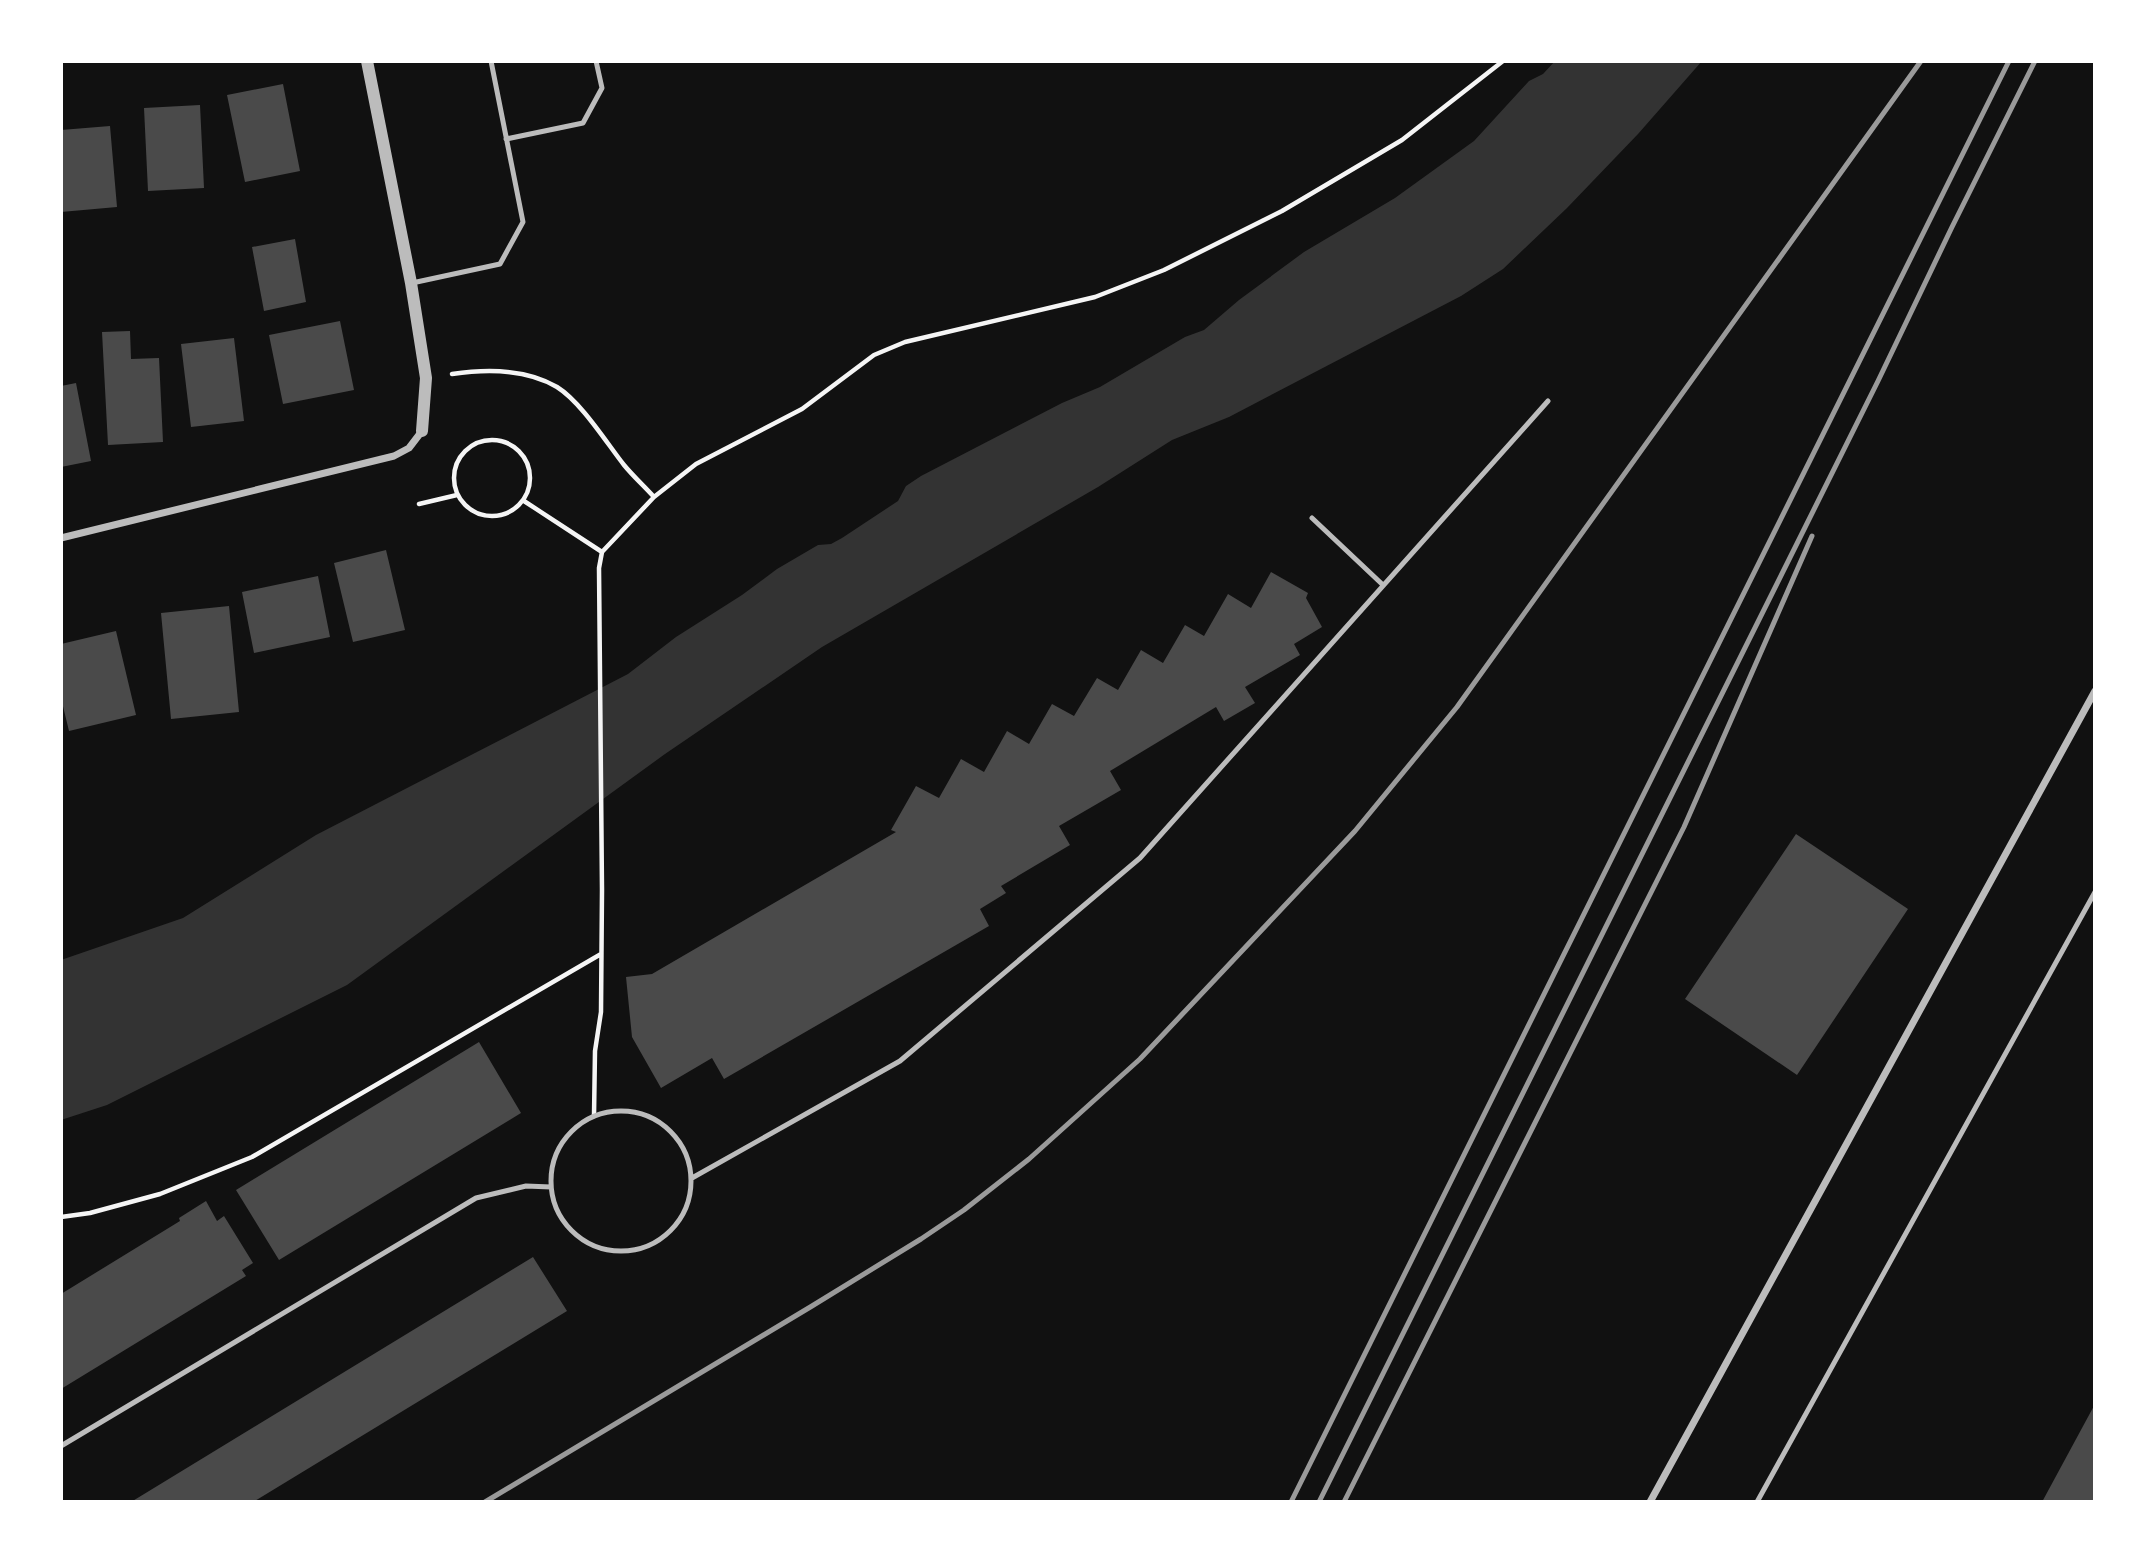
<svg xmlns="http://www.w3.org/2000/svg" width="2156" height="1563" font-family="Karla,sans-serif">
	<rect width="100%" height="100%" fill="#111"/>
	<!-- water -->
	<path fill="#333" d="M1555 61H1702L1638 134 1567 208 1503 269 1461 296 1229 417 1172 440 1098 487 822 647 665 754 347 985 107 1105 61 1120V960L183 918 316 835 628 674 676 637 742 595 777 569 818 545 831 544 842 538 898 501 906 486 921 476 1062 403 1100 387 1185 337 1204 330 1239 300 1304 252 1395 198 1474 141 1529 81 1543 74Z"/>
	<!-- building -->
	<path fill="#4a4a4a" d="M283 84 300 171 245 182 227 95Z
		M200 105 204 188 148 191 144 108Z
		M110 126 117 207 61 212V130Z
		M295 239 306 302 264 311 252 247Z
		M340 321 354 390 283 404 269 335Z
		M130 331 131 359 159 358 163 442 108 445 102 332Z
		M234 338 244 421 191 427 181 344Z
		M76 383 91 461 61 467V386Z
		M386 550 405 630 353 642 334 563Z
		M1271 572 1308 593 1306 598 1322 627 1294 644 1300 655 1245 687 1255 703 1224 721 1216 707 1110 771 1121 790 1059 826 1070 845 1001 886 1006 893 980 909 989 926 724 1079 712 1058 661 1088 632 1037 626 977 652 974 896 832 891 830 916 786 939 798 961 759 984 772 1007 731 1029 744 1052 704 1074 716 1097 678 1118 690 1141 650 1163 663 1185 625 1204 636 1228 594 1251 608Z
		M318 576 330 637 254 653 242 592Z
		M229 606 239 712 171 719 161 613Z
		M116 631 136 715 69 731 61 698V644Z
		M1796 834 1908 909 1797 1075 1685 999Z
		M479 1042 521 1113 279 1260 236 1190Z
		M206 1201 217 1221 224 1216 253 1263 242 1270 246 1276 61 1389V1294L180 1221 179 1218Z
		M533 1257 567 1311 253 1502H131Z
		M2095 1404V1502H2042Z"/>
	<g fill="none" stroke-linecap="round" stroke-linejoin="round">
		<!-- path -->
		<path stroke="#f5f5f5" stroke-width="4.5" d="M452 374C486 369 525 368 557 387 581 402 606 442 624 465 633 476 644 486 654 497
			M454 478a38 38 0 1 1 76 0a38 38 0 1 1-76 0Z
			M524 501 602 552
			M419 504 457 495
			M594 1116 595 1051 601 1012 602 890 599 568 602 552 654 497 696 464 802 409 874 355 905 342 1095 297 1164 270 1282 211 1402 140 1503 61
			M61 1217 90 1213 160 1194 252 1157 601 954"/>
		<!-- service -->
		<path stroke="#bcbcbc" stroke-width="5" d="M506 139 583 123 602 88 596 61
			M412 283 500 264 523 222 491 61
			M1312 518 1383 585
			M551 1181a70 70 0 1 1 140 0a70 70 0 1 1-140 0Z
			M692 1178 900 1061 1140 858 1548 401
			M61 1446 476 1198 526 1186 551 1187
			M1757 1502 2095 892"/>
		<!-- minor -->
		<path stroke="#bcbcbc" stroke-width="7" d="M61 538 394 456 409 448 422 431
			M1650 1502 2095 691"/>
		<!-- tertiary -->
		<path stroke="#bcbcbc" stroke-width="12" d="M367 61 411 283 426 378 422 431"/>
		<!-- rail -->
		<path stroke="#9a9a9a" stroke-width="5" d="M485 1502 812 1306 921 1239 964 1210 1029 1159 1140 1059 1355 831 1457 707 1921 61
			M1291 1502 2009 61
			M1319 1502 1878 381 1952 227 2035 61
			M1344 1502 1684 827 1812 536"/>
	</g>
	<!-- border -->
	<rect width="2156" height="1563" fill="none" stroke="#ffffff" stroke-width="126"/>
</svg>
